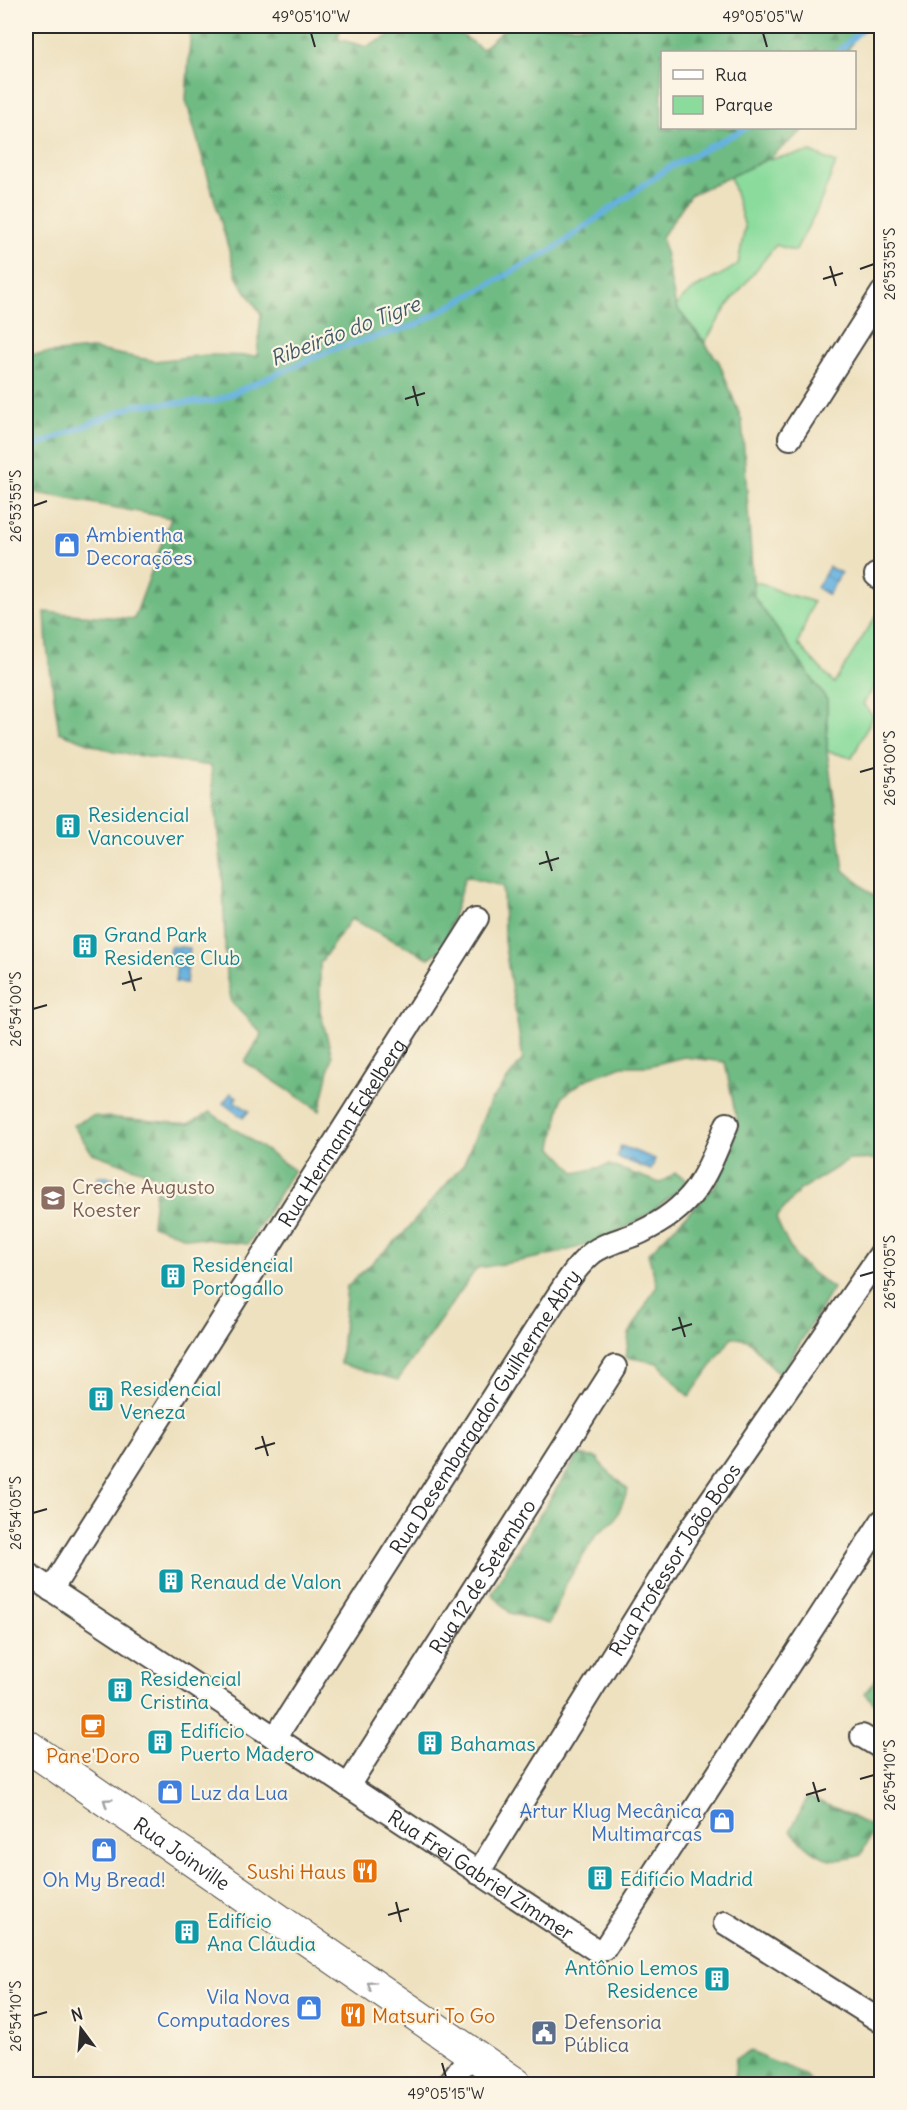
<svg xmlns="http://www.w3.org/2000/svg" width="907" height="2110" font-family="Delius,sans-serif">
	<defs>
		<pattern id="forest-firs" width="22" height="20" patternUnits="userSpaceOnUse" patternTransform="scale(1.5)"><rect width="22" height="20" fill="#6fbb84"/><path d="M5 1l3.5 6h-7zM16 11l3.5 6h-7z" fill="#5b986c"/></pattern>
		<pattern id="water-waves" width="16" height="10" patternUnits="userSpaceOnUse" patternTransform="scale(1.5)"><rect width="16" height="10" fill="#66b2df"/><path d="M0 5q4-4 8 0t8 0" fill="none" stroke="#5491b5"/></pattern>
	</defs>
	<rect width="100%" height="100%" fill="#fcf5e5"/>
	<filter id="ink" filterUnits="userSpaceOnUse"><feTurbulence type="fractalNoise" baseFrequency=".0167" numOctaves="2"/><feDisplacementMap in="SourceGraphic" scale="12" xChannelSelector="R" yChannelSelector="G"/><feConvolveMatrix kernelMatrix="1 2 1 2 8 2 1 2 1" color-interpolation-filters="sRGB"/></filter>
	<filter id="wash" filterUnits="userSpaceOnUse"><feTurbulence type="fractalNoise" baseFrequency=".008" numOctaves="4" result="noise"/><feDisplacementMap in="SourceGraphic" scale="24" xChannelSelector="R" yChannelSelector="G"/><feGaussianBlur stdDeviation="1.35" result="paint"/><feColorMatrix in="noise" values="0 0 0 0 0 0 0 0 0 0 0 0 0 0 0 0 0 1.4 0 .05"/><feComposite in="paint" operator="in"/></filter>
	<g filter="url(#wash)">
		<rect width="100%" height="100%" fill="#eee1c0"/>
		<!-- green -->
		<path fill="#8adb9c" stroke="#5a8364" stroke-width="1.5" d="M811 152 836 163 817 210 795 251 776 245 728 305 705 342 676 307C690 284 716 281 738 264L745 227 730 176 768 159Z
			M753 582C768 582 775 592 789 595 798 597 804 598 813 602L798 644 834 683 881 608V677L863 704 873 716 852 758 827 751V700L754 597Z"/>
		<!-- forest -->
		<path fill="url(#forest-firs)" stroke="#4d7358" stroke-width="1.5" d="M191 26H341L338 39 367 47 408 26H449L482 49 508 26H861L847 52H662V128H806L768 159 690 195 662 237 676 307 719 362 742 421 754 597 827 700V751L844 870 881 902V1159L849 1160 800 1190 776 1218C793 1258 797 1264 833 1288L780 1376 748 1340 732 1337 689 1397 658 1363 626 1357 629 1334 657 1285 648 1254 716 1185 738 1127 725 1062 684 1057 648 1066H622L585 1080 562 1097 552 1147 576 1173 609 1165 660 1183 675 1173 688 1180C626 1244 561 1255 477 1268L398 1380 340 1364 347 1286 403 1234 463 1165 490 1102 523 1059 504 941 503 886 465 877 444 947 429 958 351 919 320 963V1011L332 1056 320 1111 245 1062 262 1034 232 1003 226 975 223 882 211 766 113 752 59 732 47 647 45 612 134 619 171 518 26 491V355L92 349 155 361 206 355 257 356 261 314 237 278 186 100Z
			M210 1112 294 1170 248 1244 186 1237 152 1225 157 1176 92 1153 73 1125 92 1116 189 1124Z
			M578 1455 598 1458 604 1468 628 1490 615 1520 596 1535 567 1582 549 1624 510 1613 492 1594 511 1560Z
			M881 1672V1712L865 1693Z
			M808 1797 840 1810 874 1828 861 1855C825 1867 816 1854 790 1831Z
			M751 2051C771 2065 798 2065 814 2084H734L736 2058Z"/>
		<!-- water -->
		<path fill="url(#water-waves)" stroke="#486e85" stroke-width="1.5" d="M829 567 841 573 828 595 817 588Z
			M170 946 190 948 186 983 175 982 177 965 168 964Z
			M231 1093 237 1097 234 1101 249 1111 243 1118 223 1103Z
			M621 1146 655 1159 651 1170 617 1157Z
			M98 1176 125 1179 123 1191 96 1188Z"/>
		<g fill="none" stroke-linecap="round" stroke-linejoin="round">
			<!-- stream -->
			<path stroke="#66b2df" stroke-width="6" d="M838 52 865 26
				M26 450 136 405 215 401 334 349 416 325 555 248 668 168 746 128"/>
		</g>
	</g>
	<g filter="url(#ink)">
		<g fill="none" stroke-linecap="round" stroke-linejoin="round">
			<defs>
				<g id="minor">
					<path d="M790 438 882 293"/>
					<path d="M876 575 882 580"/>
					<path id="s1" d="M26 1573 596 1950 605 1948 882 1521"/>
					<path id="s2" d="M51 1590 477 918"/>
					<path d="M862 1736 882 1748"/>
					<path id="s3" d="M275 1738 544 1317C558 1297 572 1270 591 1254 604 1243 626 1239 641 1232 696 1206 705 1177 727 1124"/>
					<path id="s4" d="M348 1786 615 1367"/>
					<path id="s5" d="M478 1873 691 1529 882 1252"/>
					<path d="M725 1923 882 2022"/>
					<path d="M449 2084 471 2054"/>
				</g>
				<g id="secondary">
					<path id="s6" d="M26 1745 516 2084"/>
				</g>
			</defs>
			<!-- minor casing -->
			<use href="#minor" stroke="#484641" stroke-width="26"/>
			<!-- secondary casing -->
			<use href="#secondary" stroke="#484641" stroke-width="34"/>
			<!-- minor -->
			<use href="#minor" stroke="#fff" stroke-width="22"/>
			<!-- secondary -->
			<use href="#secondary" stroke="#fff" stroke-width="32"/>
		</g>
		<!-- one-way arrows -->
		<defs><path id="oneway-chevron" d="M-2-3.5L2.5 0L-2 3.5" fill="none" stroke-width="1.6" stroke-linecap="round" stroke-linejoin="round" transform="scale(1.5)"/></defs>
		<g stroke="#a0a0a0">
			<use href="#oneway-chevron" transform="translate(107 1802) rotate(-145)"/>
			<use href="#oneway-chevron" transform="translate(371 1985) rotate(-145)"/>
		</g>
	</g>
	<!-- ticks -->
	<path fill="none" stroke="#2b2b2b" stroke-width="2" d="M311 33 315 47M763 33 767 47M830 266 836 286M860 269 874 264M823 279 843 273M413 386 418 406M405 399 425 393M33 506 47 501M860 772 874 768M546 851 552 871M539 864 559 858M129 971 135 991M122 984 142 978M33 1009 47 1005M860 1276 874 1272M679 1317 685 1337M672 1330 692 1324M262 1436 268 1456M255 1449 275 1443M33 1513 47 1509M860 1779 874 1775M813 1782 819 1802M806 1795 826 1789M396 1902 401 1922M388 1915 409 1909M33 2016 47 2012M442 2063 446 2077"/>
	<!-- icons -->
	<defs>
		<symbol id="shop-square" viewBox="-11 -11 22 22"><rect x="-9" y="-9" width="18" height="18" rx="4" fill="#3f7fe0" stroke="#fcf5e5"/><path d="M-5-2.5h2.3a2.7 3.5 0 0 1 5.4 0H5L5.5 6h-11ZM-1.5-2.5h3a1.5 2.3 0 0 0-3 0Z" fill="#fff"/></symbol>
		<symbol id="building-square" viewBox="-11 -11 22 22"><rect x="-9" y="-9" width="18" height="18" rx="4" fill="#0f9aa8" stroke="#fcf5e5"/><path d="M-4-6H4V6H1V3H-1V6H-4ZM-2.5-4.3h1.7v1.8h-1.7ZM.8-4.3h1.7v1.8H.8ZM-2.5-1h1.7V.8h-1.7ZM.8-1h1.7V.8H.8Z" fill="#fff"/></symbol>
		<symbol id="school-square" viewBox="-11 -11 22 22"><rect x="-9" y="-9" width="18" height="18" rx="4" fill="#8d6e63" stroke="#fcf5e5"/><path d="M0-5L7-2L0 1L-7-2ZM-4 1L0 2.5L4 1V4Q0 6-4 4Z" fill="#fff"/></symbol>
		<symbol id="cafe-square" viewBox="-11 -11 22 22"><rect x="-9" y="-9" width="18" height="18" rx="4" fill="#e8710a" stroke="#fcf5e5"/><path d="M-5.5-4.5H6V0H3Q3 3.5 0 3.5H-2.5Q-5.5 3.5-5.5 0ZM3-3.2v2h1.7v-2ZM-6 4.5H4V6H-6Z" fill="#fff"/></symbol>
		<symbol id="restaurant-square" viewBox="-11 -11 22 22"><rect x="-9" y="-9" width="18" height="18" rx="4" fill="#e8710a" stroke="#fcf5e5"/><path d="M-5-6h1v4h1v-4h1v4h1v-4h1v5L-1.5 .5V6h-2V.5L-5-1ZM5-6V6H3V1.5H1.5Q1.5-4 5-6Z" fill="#fff"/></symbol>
		<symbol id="civic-square" viewBox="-11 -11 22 22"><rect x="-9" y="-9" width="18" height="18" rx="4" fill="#5c6f8a" stroke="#fcf5e5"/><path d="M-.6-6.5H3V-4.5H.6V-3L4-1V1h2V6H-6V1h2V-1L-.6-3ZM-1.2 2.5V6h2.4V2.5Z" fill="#fff"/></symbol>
	</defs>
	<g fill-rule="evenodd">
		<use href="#shop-square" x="52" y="530" width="30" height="30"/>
		<use href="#building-square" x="53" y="811" width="30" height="30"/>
		<use href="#building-square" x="70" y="931" width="30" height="30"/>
		<use href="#school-square" x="38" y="1183" width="30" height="30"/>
		<use href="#building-square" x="158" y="1261" width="30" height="30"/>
		<use href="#building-square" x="86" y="1384" width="30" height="30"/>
		<use href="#building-square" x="156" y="1566" width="30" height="30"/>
		<use href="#building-square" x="105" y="1675" width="30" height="30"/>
		<use href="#cafe-square" x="78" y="1711" width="30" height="30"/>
		<use href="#building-square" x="145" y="1727" width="30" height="30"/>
		<use href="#building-square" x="415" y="1728" width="30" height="30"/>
		<use href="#shop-square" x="155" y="1777" width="30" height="30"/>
		<use href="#shop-square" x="707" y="1806" width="30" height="30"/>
		<use href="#shop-square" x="89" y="1835" width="30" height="30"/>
		<use href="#restaurant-square" x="350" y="1856" width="30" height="30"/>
		<use href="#building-square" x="585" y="1863" width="30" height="30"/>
		<use href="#building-square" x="172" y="1917" width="30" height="30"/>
		<use href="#building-square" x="702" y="1964" width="30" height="30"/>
		<use href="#shop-square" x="294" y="1993" width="30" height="30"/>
		<use href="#restaurant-square" x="338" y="2000" width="30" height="30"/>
		<use href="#civic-square" x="529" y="2018" width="30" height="30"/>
	</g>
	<g text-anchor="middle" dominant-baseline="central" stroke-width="4.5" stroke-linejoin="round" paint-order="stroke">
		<!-- shop labels -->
		<g font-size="20" fill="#366cbe" stroke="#fcf5e5" text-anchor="start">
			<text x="86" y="534">Ambientha<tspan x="86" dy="23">Decorações</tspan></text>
			<text x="190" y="1792">Luz da Lua</text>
			<text x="702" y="1810" text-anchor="end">Artur Klug Mecânica<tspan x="702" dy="23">Multimarcas</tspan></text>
			<text x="104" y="1879" text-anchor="middle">Oh My Bread!</text>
			<text x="290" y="1996" text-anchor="end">Vila Nova<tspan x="290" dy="23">Computadores</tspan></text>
		</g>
		<!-- culture labels -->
		<g font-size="20" fill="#0d838f" stroke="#fcf5e5" text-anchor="start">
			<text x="88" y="814">Residencial<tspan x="88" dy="23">Vancouver</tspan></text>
			<text x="104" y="934">Grand Park<tspan x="104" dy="23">Residence Club</tspan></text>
			<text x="192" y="1264">Residencial<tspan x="192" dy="23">Portogallo</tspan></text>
			<text x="120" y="1388">Residencial<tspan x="120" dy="23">Veneza</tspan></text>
			<text x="190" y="1581">Renaud de Valon</text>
			<text x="140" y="1678">Residencial<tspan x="140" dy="23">Cristina</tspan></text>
			<text x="180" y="1730">Edifício<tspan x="180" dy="23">Puerto Madero</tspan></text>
			<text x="450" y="1743">Bahamas</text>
			<text x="620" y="1878">Edifício Madrid</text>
			<text x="207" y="1920">Edifício<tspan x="207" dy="23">Ana Cláudia</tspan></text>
			<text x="698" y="1967" text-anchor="end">Antônio Lemos<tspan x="698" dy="23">Residence</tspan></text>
		</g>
		<!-- street labels -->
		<g font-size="20" fill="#2b2b2b" stroke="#fcf5e5">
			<text stroke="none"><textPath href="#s2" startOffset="542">Rua Hermann Eckelberg</textPath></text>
			<text stroke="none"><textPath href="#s3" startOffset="388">Rua Desembargador Guilherme Abry</textPath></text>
			<text stroke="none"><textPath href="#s5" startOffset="370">Rua Professor João Boos</textPath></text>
			<text stroke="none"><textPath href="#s4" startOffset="249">Rua 12 de Setembro</textPath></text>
			<text stroke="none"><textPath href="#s6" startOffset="190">Rua Joinville</textPath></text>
			<text stroke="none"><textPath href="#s1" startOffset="546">Rua Frei Gabriel Zimmer</textPath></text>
		</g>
		<!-- education labels -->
		<g font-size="20" fill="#785e54" stroke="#fcf5e5" text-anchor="start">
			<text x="72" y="1186">Creche Augusto<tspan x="72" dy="23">Koester</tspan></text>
		</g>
		<!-- food labels -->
		<g font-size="20" fill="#c56008" stroke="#fcf5e5">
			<text x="93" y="1755">Pane'Doro</text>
			<text x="346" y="1871" text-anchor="end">Sushi Haus</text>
			<text x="372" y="2015" text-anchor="start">Matsuri To Go</text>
		</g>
		<!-- service labels -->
		<g font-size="20" fill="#4e5e75" stroke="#fcf5e5" text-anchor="start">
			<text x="564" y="2021">Defensoria<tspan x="564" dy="23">Pública</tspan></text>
		</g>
		<!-- water labels -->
		<g font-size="21" font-style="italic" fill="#405a6a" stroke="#fcf5e5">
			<text transform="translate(345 331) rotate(-21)">Ribeirão do Tigre</text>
		</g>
	</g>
	<!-- margin -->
	<rect width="907" height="2110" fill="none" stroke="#fcf5e5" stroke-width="66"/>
	<!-- legend -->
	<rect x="661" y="51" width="195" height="78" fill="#fcf5e5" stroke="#a8a49b" stroke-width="1.5"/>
	<rect x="673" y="70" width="30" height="9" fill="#ffffff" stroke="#a8a49b" stroke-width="1.5"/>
	<text x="715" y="81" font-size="18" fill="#2b2b2b">Rua</text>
	<rect x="673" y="96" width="30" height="18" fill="#8adb9c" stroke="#a8a49b" stroke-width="1.5"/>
	<text x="715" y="111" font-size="18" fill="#2b2b2b">Parque</text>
	<!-- north arrow -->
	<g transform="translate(81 2029) rotate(344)" stroke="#fcf5e5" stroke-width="4.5" paint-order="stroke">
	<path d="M0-4.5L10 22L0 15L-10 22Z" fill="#2b2b2b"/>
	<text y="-9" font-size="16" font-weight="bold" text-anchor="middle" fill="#2b2b2b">N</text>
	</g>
	<rect x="33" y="33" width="841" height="2044" fill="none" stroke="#2b2b2b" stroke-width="2"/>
	<g font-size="15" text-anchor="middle" fill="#2b2b2b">
		<text x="311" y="22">49°05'10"W</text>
		<text x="763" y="22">49°05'05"W</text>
		<text transform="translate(890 264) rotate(-90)" y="5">26°53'55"S</text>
		<text transform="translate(16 506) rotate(-90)" y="5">26°53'55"S</text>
		<text transform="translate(890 768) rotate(-90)" y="5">26°54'00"S</text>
		<text transform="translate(16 1009) rotate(-90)" y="5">26°54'00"S</text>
		<text transform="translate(890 1272) rotate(-90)" y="5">26°54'05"S</text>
		<text transform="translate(16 1513) rotate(-90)" y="5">26°54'05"S</text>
		<text transform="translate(890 1775) rotate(-90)" y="5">26°54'10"S</text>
		<text transform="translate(16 2016) rotate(-90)" y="5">26°54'10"S</text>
		<text x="446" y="2099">49°05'15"W</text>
	</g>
</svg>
